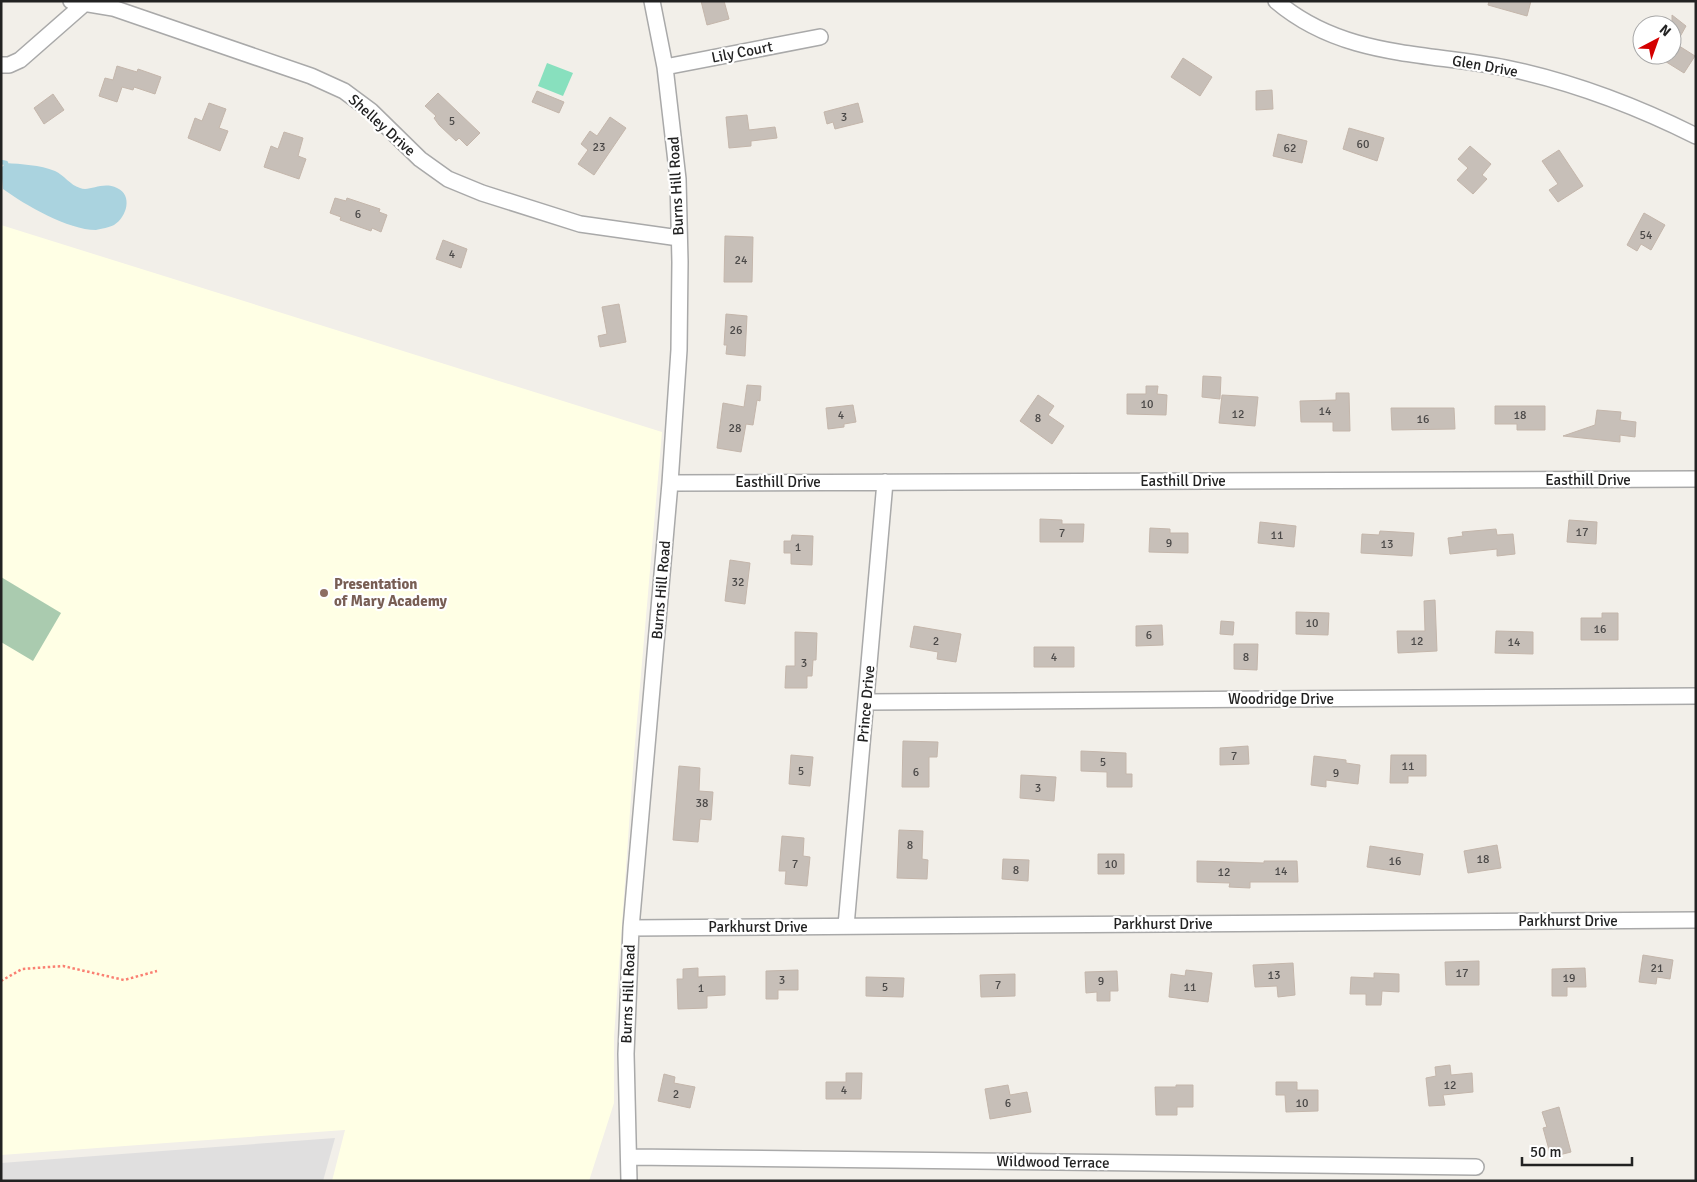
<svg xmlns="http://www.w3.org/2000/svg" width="1697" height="1182" font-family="Signika,sans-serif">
	<rect width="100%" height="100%" fill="#f2efe9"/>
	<!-- residential -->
	<path fill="#e0dfdf" d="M335 1138 323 1181H1V1163Z"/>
	<!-- education -->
	<path fill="#ffffe5" d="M1 225 662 432 634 755 614 1037V1103L589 1181H332L345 1130 1 1155Z"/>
	<!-- cemetery -->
	<path fill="#aacbaf" d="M1 577 61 613 33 661 1 642Z"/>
	<!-- pitch -->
	<path fill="#88e0be" d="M547 63 573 73 563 96 538 86Z"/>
	<!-- water -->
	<path fill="#aad3df" d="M6 163C21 164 40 165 55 171 64 175 70 185 80 188 90 192 102 181 117 188 133 195 127 217 114 225 110 227 101 229 96 230 68 230 25 205 3 189L1 168Z"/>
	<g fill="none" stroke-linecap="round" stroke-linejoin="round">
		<!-- stream -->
		<path stroke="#aad3df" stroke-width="4.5" d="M1 162 6 163"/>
	</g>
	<!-- building -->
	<path fill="#c7bfb8" stroke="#c4b6ab" d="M701 1H724L729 19 707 25Z
		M1489 1H1531L1527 16 1488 5Z
		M1672 15 1686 26 1676 44 1695 56 1684 73 1655 55H1672Z
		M1183 58 1212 77 1200 96 1171 77Z
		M117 66 137 72 138 69 161 77 155 94 134 87 133 90 122 87 117 102 99 96 105 78 113 80Z
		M1272 90 1273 109 1256 110V91Z
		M537 91 564 102 559 113 532 102Z
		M438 93 480 133 467 146 459 138 456 141 439 125 434 118 436 116 425 106Z
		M53 94 64 110 44 124 34 108Z
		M209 103 226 109 219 128 228 131 220 151 188 138 195 118 202 121Z
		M858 103 863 122 835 129 833 122 827 124 824 112Z
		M747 115 749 130 775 127 777 138 751 141V146L729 148 726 117Z
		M610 117 626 128 594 175 578 164 588 150 581 144 590 131 597 136Z
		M1349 128 1384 138 1377 161 1343 149Z
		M284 132 303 138 298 156 306 159 299 179 264 167 271 146 278 149Z
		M1278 134 1307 141 1302 163 1273 156Z
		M1470 146 1491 164 1482 175 1487 179 1473 194 1457 180 1468 168 1458 159Z
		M1559 150 1583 186 1558 202 1549 190 1558 184 1542 161Z
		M335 198 346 201 347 198 380 209 379 212 387 215 381 232 372 228 371 231 340 220 341 217 330 213Z
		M1644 213 1665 225 1651 250 1641 244 1637 251 1627 245Z
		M725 236 753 237 752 282H724Z
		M443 240 467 249 461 268 436 259Z
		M619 304 626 342 600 347 598 336 607 334 602 307Z
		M726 314 747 316 745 356 726 354 727 345H724Z
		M1203 376 1221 377 1220 399 1202 397Z
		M747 385 761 386 760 401 757 400 753 425 746 424 741 452 717 448 723 403 744 407Z
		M1146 386H1158L1157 394 1167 395 1166 415 1127 414V394H1146Z
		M1336 393H1349L1350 431H1333V422H1301L1300 401 1336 400Z
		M1038 395 1054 406 1048 415 1064 426 1052 444 1020 421Z
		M1222 395 1258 397 1255 426 1219 423Z
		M853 405 856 422 844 424V427L828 429 826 408Z
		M1495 406H1545V430H1517V424H1495Z
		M1391 408H1454L1455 429 1392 430Z
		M1597 410 1621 412 1620 420 1636 422 1635 437 1620 435V442L1563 436 1595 425Z
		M1040 519 1062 520V524H1084L1083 542H1040Z
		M1569 520 1597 522 1596 544 1567 542Z
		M1260 522 1296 526 1294 547 1258 543Z
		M1150 528 1170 529V533H1188V553L1149 552Z
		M1496 529 1497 535 1513 534 1515 554 1497 556V549L1450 554 1448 538 1463 536 1462 532Z
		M1380 531 1414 533 1412 556 1361 553 1362 534 1379 535Z
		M792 535 813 536 812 565 791 564V553H784V541H791Z
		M730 560 750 563 745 604 725 601Z
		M1435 600 1437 651 1398 653 1397 631H1425L1424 601Z
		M1296 612 1329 613 1328 635 1296 634Z
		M1602 613H1618V640H1581V618H1602Z
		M1221 621 1234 622 1233 635 1220 634Z
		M1162 625 1163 645 1136 646V626Z
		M914 626 961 634 956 662 937 659 938 652 910 647Z
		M1496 631 1533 632V654L1495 653Z
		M795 632 817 633 816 660H813L812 676H807V688H785L786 666H795Z
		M1234 644H1258L1257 670 1234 669Z
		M1034 647H1074V667H1034Z
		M903 741 938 742 937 757H929V787H902Z
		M1248 746 1249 764 1220 765V748Z
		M1081 751 1126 753V774H1132V787H1107V772L1081 771Z
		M791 755 813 757 810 786 789 784Z
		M1391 755H1426V776H1408V783H1390Z
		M1314 756 1346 760V763L1360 765 1358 784 1326 780V787L1311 785Z
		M679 766 700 768 699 791 713 792 711 820 700 819 698 842 673 840Z
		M1021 775 1056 777 1054 801 1020 798Z
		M899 830 923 831 922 859 928 860 927 879 897 878Z
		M782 836 804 838 803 856 810 857 807 886 785 884 786 871H779Z
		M1497 845 1501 868 1468 873 1464 851Z
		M1370 846 1423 854 1420 875 1367 867Z
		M1098 854H1124V874H1098Z
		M1003 859 1029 860 1028 881 1002 879Z
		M1197 861 1264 863V861H1297L1298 882H1250V888L1229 887 1230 883 1197 882Z
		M1643 955 1673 960 1670 979 1657 977 1656 984 1639 982Z
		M1479 961V985H1446L1445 962Z
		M1293 963 1295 995 1278 997 1277 986 1255 987 1253 965Z
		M698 968V977L725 976V995L707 996V1008L678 1009 677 979H683V969Z
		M1585 968 1586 987H1567V996H1552V969Z
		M798 970V990H778V999H766V971Z
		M1186 970 1212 973 1208 1002 1169 997 1171 974 1185 976Z
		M1117 971 1118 991H1110V1001H1097V992L1086 993 1085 972Z
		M1374 973 1399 974V992L1382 991 1381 1005H1366V994H1350L1351 977 1374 978Z
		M1015 974V996L981 997 980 975Z
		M866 977 904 978 903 997 866 996Z
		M1450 1065 1451 1075 1472 1073 1473 1092 1443 1095 1445 1105 1429 1106 1426 1078 1436 1076 1435 1067Z
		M846 1073H862L861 1099H826V1082H846Z
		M664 1074 675 1077 674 1083 695 1087 690 1108 658 1101Z
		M1276 1082H1297V1090H1318V1111L1286 1112 1285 1095H1276Z
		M1008 1085 1010 1095 1027 1092 1031 1112 990 1119 985 1089Z
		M1176 1085H1193V1107H1177V1115H1156L1155 1087H1176Z
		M1559 1107 1571 1152 1551 1157 1543 1128 1547 1127 1542 1112Z"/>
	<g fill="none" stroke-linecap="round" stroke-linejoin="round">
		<defs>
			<path id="minor" d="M71 1 113 8 311 76 344 91 371 111 420 159 448 179 482 193 580 224 679 238
				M1276 1C1343 58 1425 52 1506 68 1573 82 1634 105 1696 136
				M1 65H9L20 60 85 3
				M665 67 820 37
				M670 483 1696 479
				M866 702 1696 696
				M846 926 885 482
				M631 928 1696 920
				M629 1157 1476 1167
				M629 1181 626 1054 631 928 670 483 679 350 680 262 678 179 665 67 652 1"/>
		</defs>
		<!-- minor casing -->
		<use href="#minor" stroke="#a9a9a9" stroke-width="18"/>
		<!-- path -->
		<path stroke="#fa8072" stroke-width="2.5" stroke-dasharray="2.5 2.5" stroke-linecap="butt" d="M1 981 22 969 63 966 124 980 157 971"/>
		<!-- minor -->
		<use href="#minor" stroke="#fff" stroke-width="15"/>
	</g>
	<!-- markers -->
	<circle fill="#8d6e63" stroke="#fff" stroke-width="2" cx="324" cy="593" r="5"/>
	<g text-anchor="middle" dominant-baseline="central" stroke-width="4.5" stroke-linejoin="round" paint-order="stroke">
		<!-- number labels -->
		<g font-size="12" fill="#4b4948">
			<text x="844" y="117">3</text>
			<text x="452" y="121">5</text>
			<text x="1363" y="144">60</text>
			<text x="599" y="147">23</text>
			<text x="1290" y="148">62</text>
			<text x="358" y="214">6</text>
			<text x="1646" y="235">54</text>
			<text x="452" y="254">4</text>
			<text x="741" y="260">24</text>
			<text x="736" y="330">26</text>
			<text x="1147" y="404">10</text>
			<text x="1325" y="411">14</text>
			<text x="1238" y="414">12</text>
			<text x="841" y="415">4</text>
			<text x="1520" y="415">18</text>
			<text x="1038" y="418">8</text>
			<text x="1423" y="419">16</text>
			<text x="735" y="428">28</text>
			<text x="1582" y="532">17</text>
			<text x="1062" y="533">7</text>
			<text x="1277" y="535">11</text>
			<text x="1169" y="543">9</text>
			<text x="1387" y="544">13</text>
			<text x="798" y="547">1</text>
			<text x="738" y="582">32</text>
			<text x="1312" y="623">10</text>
			<text x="1600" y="629">16</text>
			<text x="1149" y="635">6</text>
			<text x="936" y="641">2</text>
			<text x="1417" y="641">12</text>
			<text x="1514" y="642">14</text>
			<text x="1054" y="657">4</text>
			<text x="1246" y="657">8</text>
			<text x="804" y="663">3</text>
			<text x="1234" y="756">7</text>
			<text x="1103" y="762">5</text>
			<text x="1408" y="766">11</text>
			<text x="801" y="771">5</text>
			<text x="916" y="772">6</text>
			<text x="1336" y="773">9</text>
			<text x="1038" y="788">3</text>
			<text x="702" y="803">38</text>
			<text x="910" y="845">8</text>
			<text x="1483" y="859">18</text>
			<text x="1395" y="861">16</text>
			<text x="795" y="864">7</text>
			<text x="1111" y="864">10</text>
			<text x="1016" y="870">8</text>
			<text x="1281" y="871">14</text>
			<text x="1224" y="872">12</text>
			<text x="1657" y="968">21</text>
			<text x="1462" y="973">17</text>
			<text x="1274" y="975">13</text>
			<text x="1569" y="978">19</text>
			<text x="782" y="980">3</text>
			<text x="1101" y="981">9</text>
			<text x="998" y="985">7</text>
			<text x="885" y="987">5</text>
			<text x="1190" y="987">11</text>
			<text x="701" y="988">1</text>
			<text x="1450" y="1085">12</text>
			<text x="844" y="1090">4</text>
			<text x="676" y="1094">2</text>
			<text x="1008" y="1103">6</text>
			<text x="1302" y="1103">10</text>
		</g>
		<!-- street labels -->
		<g font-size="15" fill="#222" stroke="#fff">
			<text transform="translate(742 52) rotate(-11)">Lily Court</text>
			<text transform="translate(1485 66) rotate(10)">Glen Drive</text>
			<text transform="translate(382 125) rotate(42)">Shelley Drive</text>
			<text transform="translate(676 186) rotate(-93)">Burns Hill Road</text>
			<text x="1588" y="480">Easthill Drive</text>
			<text x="1183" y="481">Easthill Drive</text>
			<text x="778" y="482">Easthill Drive</text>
			<text transform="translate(661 590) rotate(-85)">Burns Hill Road</text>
			<text x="1281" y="699">Woodridge Drive</text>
			<text transform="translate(866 704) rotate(-85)">Prince Drive</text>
			<text x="1568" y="921">Parkhurst Drive</text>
			<text x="1163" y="924">Parkhurst Drive</text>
			<text x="758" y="927">Parkhurst Drive</text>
			<text transform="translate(628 994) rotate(-88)">Burns Hill Road</text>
			<text transform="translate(1053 1162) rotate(1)">Wildwood Terrace</text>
		</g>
		<!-- education labels -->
		<g font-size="15" font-weight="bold" fill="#785e54" stroke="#fff" text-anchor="start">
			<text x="334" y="584">Presentation<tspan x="334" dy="17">of Mary Academy</tspan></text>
		</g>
	</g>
	<!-- border -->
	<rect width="1697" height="1182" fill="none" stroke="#222222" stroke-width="5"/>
	<!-- north arrow -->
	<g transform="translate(1657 40) rotate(41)"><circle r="24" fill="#ffffff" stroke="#a7a7a7"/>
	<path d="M0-4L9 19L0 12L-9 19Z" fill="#d40000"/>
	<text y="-8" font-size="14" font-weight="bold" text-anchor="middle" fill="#222222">N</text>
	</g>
	<!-- scale -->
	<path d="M1522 1157v8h110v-8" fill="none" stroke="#222222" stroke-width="2.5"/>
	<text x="1530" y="1157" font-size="15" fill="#222222" stroke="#ffffff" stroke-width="4" paint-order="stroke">50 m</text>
</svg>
